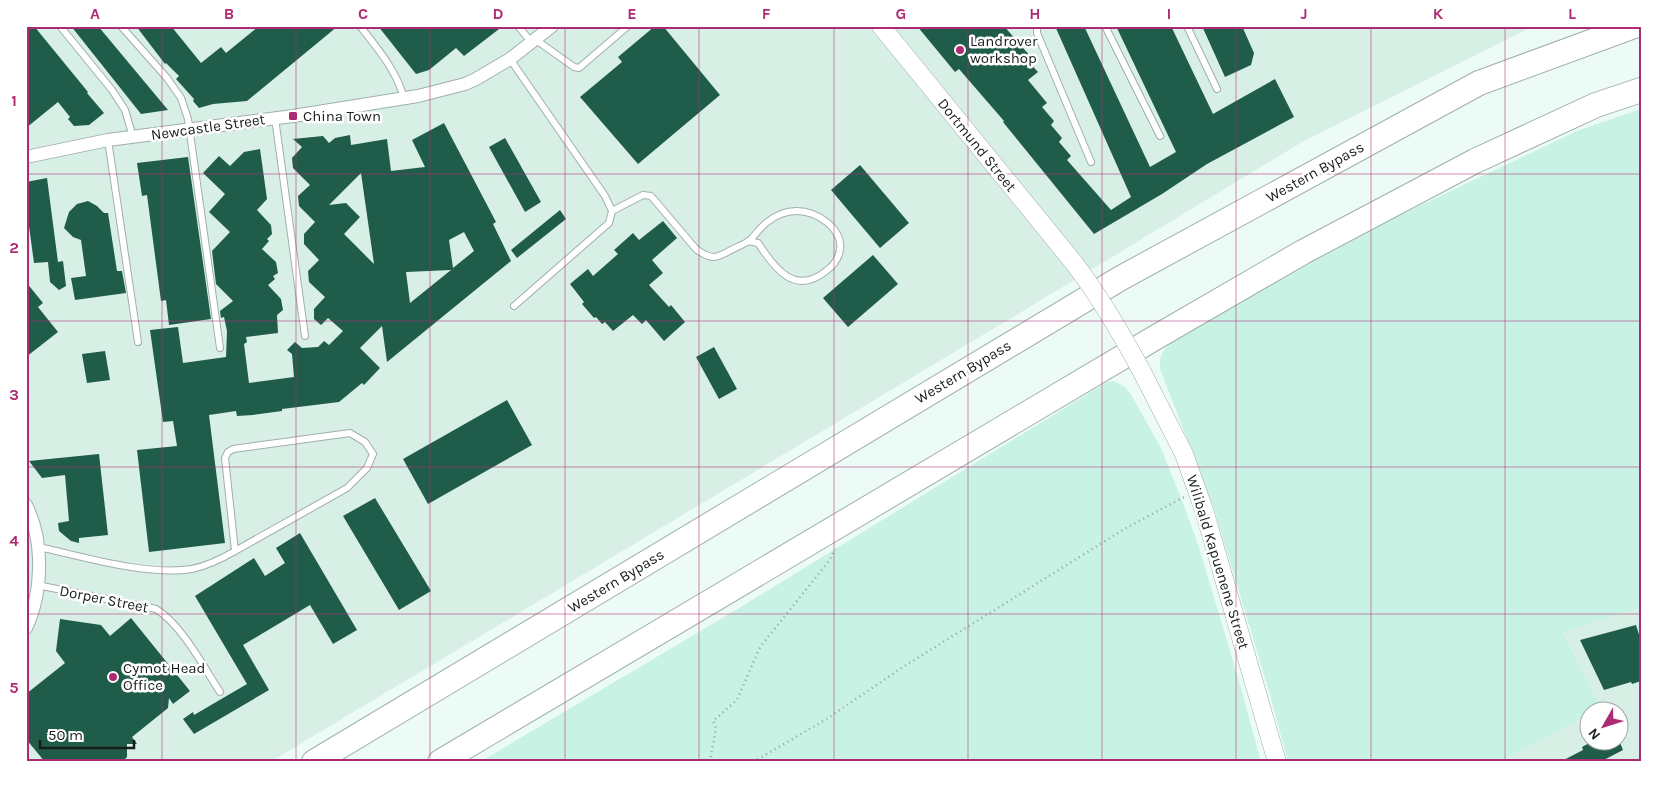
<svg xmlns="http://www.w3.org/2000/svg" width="1667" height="788" font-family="Karla,sans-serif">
	<rect width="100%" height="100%" fill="#ecfbf6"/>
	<!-- built -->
	<path fill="#d8efe6" d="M26 26H1533L1302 142 1008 320 270 762H26Z
		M1641 609V762H1499L1589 715 1590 740H1620V710H1598L1602 708 1563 631 1632 610Z"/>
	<!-- green -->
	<path fill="#c8f3e4" d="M1641 109V609L1632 610 1563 632 1602 708 1598 710H1590L1589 715 1499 762H1288L1269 691 1213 506 1160 369C1159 357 1162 352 1169 344L1308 262 1396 217 1577 131Z
		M1114 381 1124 386 1130 393 1160 446 1180 495 1199 547 1241 688 1261 762H480L739 608 1107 382Z"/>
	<!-- building -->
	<path fill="#205c4a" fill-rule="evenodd" d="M26 26H34L88 92 87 93 104 113 89 125 74 126 68 119 70 117 58 102 26 128Z
		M71 26H98L168 110 141 114Z
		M136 26H171L201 63 221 47 226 53 259 26H338L247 101 213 104 199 108 193 101 194 99 176 79 179 76 166 63 165 64Z
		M378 26H503L464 56 456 48 429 70 416 74Z
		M655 26H663L720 95 638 164 580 97 622 62 618 57Z
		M917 26H1004L1030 56 1026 59 1038 72 1028 80 1047 103 1042 107 1054 121 1051 125 1062 138 1059 142 1071 156 1067 160 1111 210 1131 197 1055 26H1084L1150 167 1176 152 1116 26H1171L1213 114 1275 79 1294 117 1207 164 1162 194 1094 234 1003 122 1004 121 959 69 955 72Z
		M1202 26H1242L1254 53 1251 65 1225 77Z
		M444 123 496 222 493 224 511 261 387 362 382 326 360 348 380 368 364 385 362 383 339 402 282 409V411L253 415 237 416 236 411 209 415 225 543 149 552 137 450 177 446 173 421 163 422 150 330 178 327 183 363 226 357 227 331 224 317 221 318 220 311 233 301 216 284 212 251 230 232 209 212 225 194 203 173 219 156 230 166 244 152 260 149 267 199 257 210 271 225 272 234 267 239 269 241 262 249 276 262 278 273 273 276 275 279 268 285 281 299 283 310 277 315 278 333 246 337 247 342 244 344 249 383 294 377 292 354 287 350 295 342 302 348 318 347 324 341 329 345 343 331 328 318 321 325 314 319V309L325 297 309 282 308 271 319 260 304 244V234L315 222 299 206 298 196 310 185 293 168 292 158 302 147 293 139 323 136 329 143 335 138 350 135 351 145 387 139 391 171 425 167 412 140ZM361 173 374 264 344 234 360 217 346 203 329 205ZM464 232 474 251 453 268 449 240ZM451 270 446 274 410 303 406 272Z
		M505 138 541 202 525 212 489 147Z
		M188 157 211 319 169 325 166 300 161 301 147 195 142 196 137 163Z
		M860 165 909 223 880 248 831 190Z
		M47 178 58 262 63 261 66 286 59 290 50 282 48 262 34 263 26 204V182Z
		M88 201 97 206 104 213H108L117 271H122L126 293 75 300 71 278 86 276 81 240 73 237 64 228 69 212 77 204Z
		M560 210 566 219 517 258 511 250Z
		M663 221 677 238 652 260 663 273 649 285 669 307 671 305 685 322 664 341 646 320 642 324 633 315 613 331 605 322 602 324 596 317 594 318 582 304 584 302 570 284 588 269 593 276 618 254 614 250 633 233 639 240Z
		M873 255 898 284 848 327 823 298Z
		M26 282 43 303 38 307 58 332 26 357Z
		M714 347 737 389 719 399 696 357Z
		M105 351 110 380 87 383 82 354Z
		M507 400 532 445 428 504 403 459Z
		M99 454 108 535 79 538V543L71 541 59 531 58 523 69 521 65 475 42 478 29 461Z
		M375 498 431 591 399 610 343 516Z
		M300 533 357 630 333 644 310 605 243 645 269 690 194 734 183 719 193 712 194 715 247 684 195 596 254 558 265 576 285 563 276 548Z
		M131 618 190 691 173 704 169 698 168 708 132 737 137 744H127V757L122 762H45L26 739V694L65 663 56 651 60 619 101 625 110 636Z
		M1636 625 1641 641V681L1632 684 1631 682 1604 690 1580 640Z
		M1595 740H1619L1623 750 1600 762H1560L1583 750 1582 747Z"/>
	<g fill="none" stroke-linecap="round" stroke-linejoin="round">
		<defs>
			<path id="lane" d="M60 26 112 90 125 110 133 137
				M121 26 167 78 181 98 188 119 220 348
				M360 26C378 49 396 70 404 98
				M518 26 532 43
				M1037 26V33L1091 162
				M1105 26 1160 136
				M1187 26 1217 89
				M536 40 574 67 579 68 628 26
				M510 59 605 196 612 211 609 223 514 306
				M275 118 305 336
				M108 140 138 342
				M612 211 643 195 651 196 696 249C712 261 717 258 733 249 739 246 745 244 750 240 755 235 760 228 766 223 785 207 808 207 828 223 835 229 842 239 840 249 839 258 833 266 826 271 795 296 775 269 758 243L748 241
				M39 547C85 557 146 576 192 569 206 566 223 558 235 551L347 488 367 468 373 454 365 442 350 433 233 449 228 452 225 458 235 551
				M37 585 156 609C182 625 203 666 220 692"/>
			<path id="street" d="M26 157 108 140 293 116 418 96 465 84 476 79 510 59 552 26
				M26 505C44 540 43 592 26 628"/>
			<path id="secondary" d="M881 26 1074 263
				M1141 370 1184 454 1204 510 1277 762"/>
			<path id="highway" d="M314 762 1121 278 1479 83 1634 26
				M440 762 1158 336 1303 252 1475 161 1596 105 1641 90"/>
		</defs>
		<!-- lane casing -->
		<use href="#lane" stroke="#a1afa9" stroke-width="8"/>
		<!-- street casing -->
		<use href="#street" stroke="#a1afa9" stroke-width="14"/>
		<!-- secondary casing -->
		<use href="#secondary" stroke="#a1afa9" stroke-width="19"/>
		<!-- highway casing -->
		<use href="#highway" stroke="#a1afa9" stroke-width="26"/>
		<!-- path -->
		<path stroke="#96a19d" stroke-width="2.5" stroke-dasharray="1 4" stroke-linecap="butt" d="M710 762 716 728 713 721 737 700 760 647 829 561 835 549
			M753 762 825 720 903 667 1126 528 1184 497"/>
		<!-- lane -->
		<use href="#lane" stroke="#fff" stroke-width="6"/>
		<!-- street -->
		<use href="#street" stroke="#fff" stroke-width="12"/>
		<!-- secondary -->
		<use href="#secondary" stroke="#fff" stroke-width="18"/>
		<!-- highway -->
		<use href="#highway" stroke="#fff" stroke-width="24"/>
		<defs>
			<path id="secondary-bridge" d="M1074 263C1100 297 1121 333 1141 370"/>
		</defs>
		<!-- secondary-bridge casing -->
		<use href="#secondary-bridge" stroke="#a1afa9" stroke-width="19" stroke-linecap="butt"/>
		<!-- secondary-bridge -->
		<use href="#secondary-bridge" stroke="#fff" stroke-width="18"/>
	</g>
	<!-- grid -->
	<path fill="none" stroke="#ae2b74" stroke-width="1" stroke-opacity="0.55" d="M162 26V762M296 26V762M430 26V762M565 26V762M699 26V762M834 26V762M968 26V762M1102 26V762M1236 26V762M1371 26V762M1505 26V762M26 174H1641M26 321H1641M26 467H1641M26 614H1641"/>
	<!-- markers -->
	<g fill="#ae2b74" stroke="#fff" stroke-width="2">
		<circle cx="960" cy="50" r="5"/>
		<rect x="288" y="111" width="10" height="10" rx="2.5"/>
		<circle cx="113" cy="677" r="5"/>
	</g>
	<g text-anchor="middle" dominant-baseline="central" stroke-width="5" stroke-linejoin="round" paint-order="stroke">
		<!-- poi labels -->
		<g font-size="15" fill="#171d1b" stroke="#fff" text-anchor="start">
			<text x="970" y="41">Landrover<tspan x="970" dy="17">workshop</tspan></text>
			<text x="303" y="116">China Town</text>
			<text x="123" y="668">Cymot Head<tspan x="123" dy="17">Office</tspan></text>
		</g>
		<!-- street labels -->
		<g font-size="15" fill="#171d1b" stroke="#fff">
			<text transform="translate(208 127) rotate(-8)">Newcastle Street</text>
			<text transform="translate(977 145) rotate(51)">Dortmund Street</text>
			<text transform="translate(1315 172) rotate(-29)">Western Bypass</text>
			<text transform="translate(963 372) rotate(-31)">Western Bypass</text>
			<text transform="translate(1218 562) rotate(73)">Wilibald Kapuenene Street</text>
			<text transform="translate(616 581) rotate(-31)">Western Bypass</text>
			<text transform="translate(104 599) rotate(11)">Dorper Street</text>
		</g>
	</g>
	<!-- border -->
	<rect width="1667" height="788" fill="none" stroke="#ffffff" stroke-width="55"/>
	<!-- north arrow -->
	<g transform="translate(1604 726) rotate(231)"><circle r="24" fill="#ffffff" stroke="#a2a5a4"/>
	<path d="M0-4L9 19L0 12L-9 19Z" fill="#ae2b74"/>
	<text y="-8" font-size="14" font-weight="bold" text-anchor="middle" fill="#171d1b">N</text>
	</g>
	<!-- scale -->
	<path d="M40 740v8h94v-8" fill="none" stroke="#171d1b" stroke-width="2.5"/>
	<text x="48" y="740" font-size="15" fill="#171d1b" stroke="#ffffff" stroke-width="4" paint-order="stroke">50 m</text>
	<rect x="28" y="28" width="1612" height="732" fill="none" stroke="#ae2b74" stroke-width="2"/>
	<g font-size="16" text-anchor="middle" font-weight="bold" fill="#ae2b74">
		<text x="95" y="19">A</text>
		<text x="229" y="19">B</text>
		<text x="363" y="19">C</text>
		<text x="498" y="19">D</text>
		<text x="632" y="19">E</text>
		<text x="766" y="19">F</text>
		<text x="901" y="19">G</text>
		<text x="1035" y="19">H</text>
		<text x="1169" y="19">I</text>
		<text x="1304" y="19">J</text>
		<text x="1438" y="19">K</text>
		<text x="1572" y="19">L</text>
		<text x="14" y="106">1</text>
		<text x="14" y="253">2</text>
		<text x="14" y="400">3</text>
		<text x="14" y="546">4</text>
		<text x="14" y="693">5</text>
	</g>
</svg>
